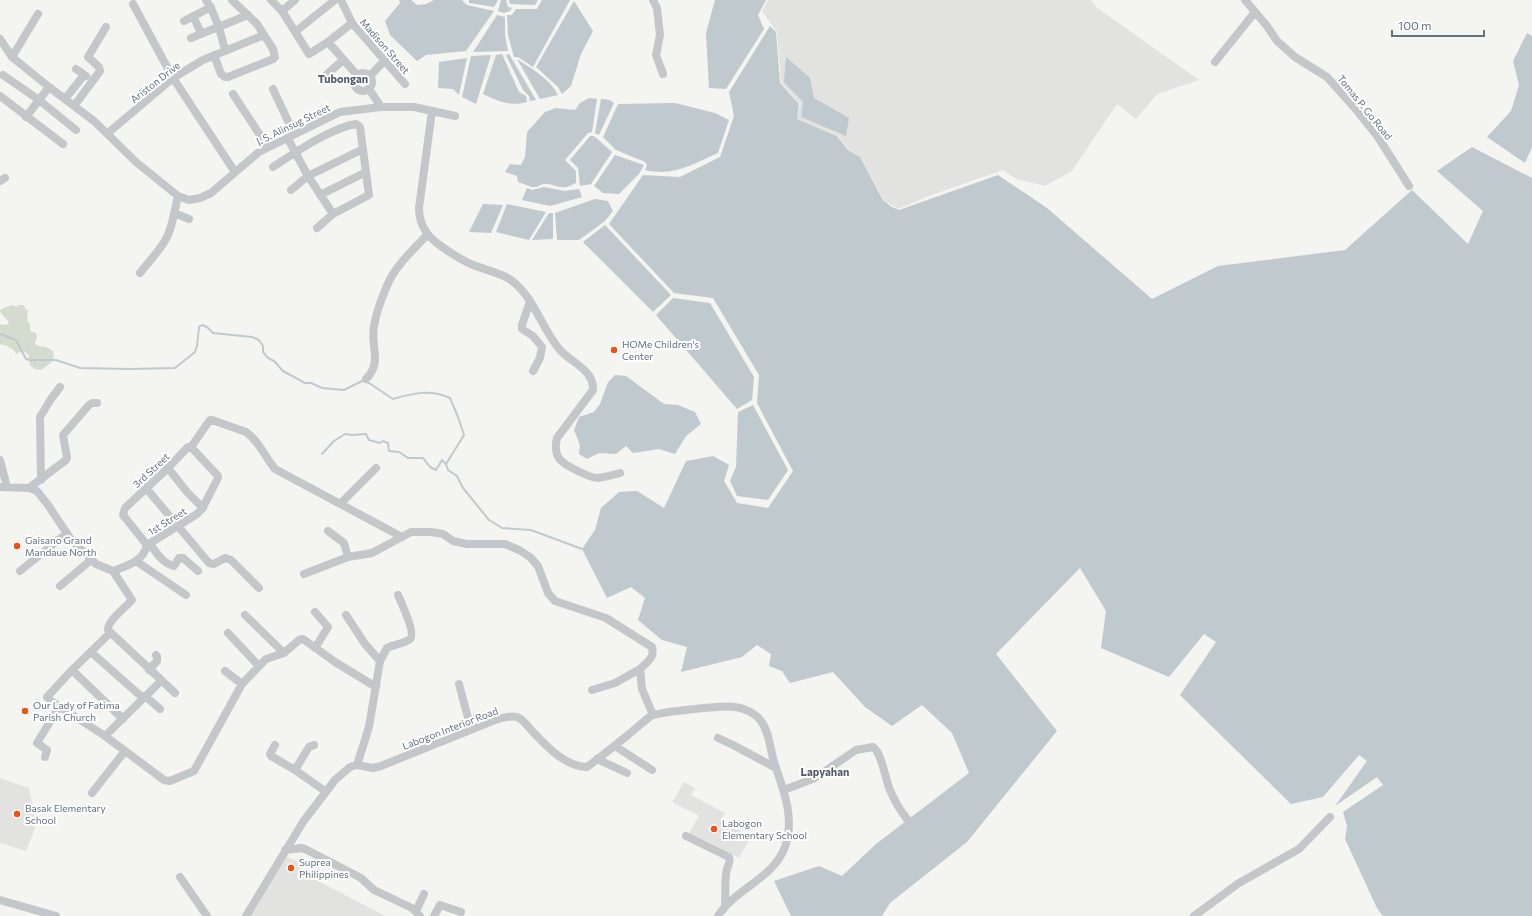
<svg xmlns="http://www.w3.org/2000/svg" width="1532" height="916" font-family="Commissioner,sans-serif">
	<rect width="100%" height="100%" fill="#f4f4f0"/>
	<!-- built -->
	<path fill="#e2e3e1" d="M768 0H1091L1096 7 1199 80 1157 94 1136 119 1117 104 1072 171 1045 186 1016 179 1003 170 929 196 898 209 884 200 860 157 848 149 838 136 797 119 800 104 781 83 777 32 762 11Z
		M0 778 29 788 36 825 26 851 0 843Z
		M684 782 695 788 691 795 725 813 721 820 751 837 739 858 705 840 699 847 686 838 699 816 672 802Z
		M285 856 303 864 299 871 385 916H249Z"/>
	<!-- green -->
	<path fill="#d4dcd0" d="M12 305 17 307 18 305H24L26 311 28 309 27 320 30 325V331L36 333 37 337 35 344C41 348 46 345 53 351 56 362 49 364 41 370L35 369 30 365 28 354 25 353 27 352 21 351 16 354 14 350 7 346 0 344V324L6 325 9 323C7 318 2 316 0 311L1 309Z"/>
	<!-- water -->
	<path fill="#bfc9ce" d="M399 0H411L417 5 426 4 434 0H462L467 5 494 11 466 51 426 55 417 61 390 35 385 21 400 3Z
		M469 0H498L494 7 469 3Z
		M501 0H506L508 7 512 8 510 11 504 13 498 11Z
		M509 0H538L535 5 510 4Z
		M542 0H570L533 67 518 57H514L508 35 507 15H512L516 9H537Z
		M715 0H766L758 15 764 29 726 89 709 88 706 33Z
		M574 1 593 31 581 54 571 86 562 94 558 87 536 67Z
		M497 15 505 17V35L508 51 473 52Z
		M770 26 776 32 780 83 799 104 797 119 837 136 848 150 860 157 883 200 892 207 899 210 998 175 1047 208 1152 299 1218 266 1345 250 1412 190 1468 244 1483 211 1437 171 1472 147 1532 178V916H1383L1377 908 1345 839 1347 826 1343 812 1383 785 1377 777 1335 806 1367 761 1359 755 1323 797 1291 804 1180 695 1216 642 1204 634 1169 677 1101 648 1106 611 1080 568 996 654 1057 731 967 842 890 903 882 916H791L774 881 819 866 842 876 876 844 969 773 952 733 922 705 892 726 865 707 833 672 790 683 782 671 769 666 771 654 757 645 742 657 681 672 687 647 662 640 638 620 645 598 631 587 607 598 582 549 595 530 601 508 619 492 637 491 664 508 686 461 713 456 729 465 724 481 737 503 768 508 793 471 757 403 759 375 713 298 674 293 609 224 643 175 680 177 720 157 734 116 729 92Z
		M1527 33 1532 36V147L1525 163 1487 137 1511 111 1519 85 1513 61Z
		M502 54 519 92 526 96 527 102C510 107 498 101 483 94L496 55Z
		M509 54 536 100 530 101 529 96 523 90 506 55Z
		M491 55 476 104 462 97 471 56Z
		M786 57 810 78 814 98 849 118 846 136 801 117 803 102 784 82Z
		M467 58 459 95 453 89 438 88 439 62Z
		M517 59C531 68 550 79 558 95L540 99Z
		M589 98 597 99 592 132 588 133 565 160 576 171V183C573 184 569 187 566 187 555 189 548 179 537 187H532L518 182 517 176 505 172 510 164 521 165 525 157 527 132 545 112 556 108 575 110 580 103Z
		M601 99 610 100 614 103 599 135 595 133Z
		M675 103 715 113 729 120 718 153C693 164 673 177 645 170L647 165 645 162 616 150 603 137 618 104Z
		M590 136H594L612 152 591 184 580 186 578 168 570 160Z
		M615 155 644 165 639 174 619 194 603 193 594 186Z
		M544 187 565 191 579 189 582 197 550 206 522 200 527 188 532 190Z
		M595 199 608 201 613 211 605 221 579 240H557L555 213Z
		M483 204 503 205 491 233 469 232Z
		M507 204 546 212 529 240 496 232Z
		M549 213H553V239L532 240Z
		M605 225 671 295 653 312 583 242Z
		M673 298 710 303 754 377 752 400 737 409 656 315Z
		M615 375 626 376 664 404 678 405 695 412 701 424 686 436 675 454 659 449 633 453 626 446 616 454 599 453 587 459 579 454 580 445 574 430 579 417 594 412 600 404 608 382Z
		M753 405 788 470 768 500 737 496 730 481 736 467 738 412Z"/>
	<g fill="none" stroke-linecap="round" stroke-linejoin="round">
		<!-- stream -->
		<path stroke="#bfc9ce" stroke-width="2" d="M0 334 16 340 26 359 30 360H56L80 368 130 369 175 368 195 352 197 346 199 327 202 325 207 327 213 333 252 337 259 340 263 346V352L268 358 274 361 283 371 305 383H311L322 388 344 390 362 381 369 383 393 399C413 393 431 389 450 398L458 417 464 435 446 464 448 470 457 476 463 488 489 520 502 528 531 530 582 549
			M322 454 334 441 345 434 352 435 366 434 369 440 380 443 383 441 388 443 389 451 399 452 408 458H423L430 467 436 470 442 460 446 464"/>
		<!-- minor -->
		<path stroke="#c3c7ca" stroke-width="8" d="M206 0C216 15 221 33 225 50
			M271 0 282 11 309 54 328 42 352 23
			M341 0 352 23 405 84
			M653 0 657 8 660 35 656 55 663 74
			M1245 0 1267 26 1277 41 1295 57 1327 77 1354 107 1378 137 1409 186
			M133 4 173 78 235 172
			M282 11 295 0
			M193 16 201 33
			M184 21 211 7
			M295 32 335 0
			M191 38 248 15
			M0 39 12 57 49 87 94 121 136 162 178 196 189 200 200 198 211 193 259 152 340 112 381 107H414L455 116
			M328 42 357 75
			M214 55 221 74 225 77H228L273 59 275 57 273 49 257 24 232 0
			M12 57 38 14
			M1215 62 1255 12
			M76 69 86 76
			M354 82a9 9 0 1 1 18 0a9 9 0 1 1-18 0Z
			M3 75 39 100 76 130
			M370 76 385 60
			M323 78 343 60
			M273 89 294 134
			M369 89 381 107
			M233 94 262 138 269 146
			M0 96 63 144
			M65 99 84 75
			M74 106 100 71 99 67 88 57 106 27
			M432 111 419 208C419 217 421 225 427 233 432 242 461 260 471 264 484 270 499 272 511 280 535 298 541 328 560 350 572 363 594 370 593 390L557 438C552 459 563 464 580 472 586 475 592 478 598 478 605 477 613 475 620 473
			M26 117 49 87
			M108 133 173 78 203 60 264 35
			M287 137 308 176 333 214
			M273 167C294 153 331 128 356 124L360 127 369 195 333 214 317 228
			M0 181 5 178
			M291 190 308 176 363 149
			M320 195 366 172
			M174 213 189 219
			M140 273C149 261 161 250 168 235 173 223 175 209 178 196
			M530 301 522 325V329L533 336 542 347 540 358 533 371
			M366 379C383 362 370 346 374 326 376 314 381 300 386 288 394 267 412 251 427 235
			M0 460 7 487
			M168 468 187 492 203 508
			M41 480 40 417 51 399 60 387
			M0 487 29 488 37 491 48 505 72 541 96 564 113 571 132 600C126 607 107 621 108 630L175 693
			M29 488 66 460 67 458 63 435 89 405 92 403H97
			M146 488 209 563 214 564 225 558 231 560 259 588
			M340 504 376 468
			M328 531 344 543 348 557
			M150 544C156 552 163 564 174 566L179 558H183L198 571
			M147 545 123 515 125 508 168 468 188 447H191L210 420H212L246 432C259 441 265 457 275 469L402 537
			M136 561 186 595
			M20 571 67 533
			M113 571C127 566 144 561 147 545L197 514 202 509 218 478V476L191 447
			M304 574 348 557 372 553 411 532H431L443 534 453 541 467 544H505L519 550 530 557 538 566 548 593 555 601 606 618 652 647C655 658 647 662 640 669L642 689 653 715
			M60 586 91 560
			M315 612 328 627 315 648
			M245 615 284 653
			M346 615 365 644 380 661
			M110 633 72 670 47 697 51 701 105 736 164 780 170 781 194 771 242 684 266 659 284 653 299 640 303 639 335 662 376 687
			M228 633 258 665
			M91 652 143 698
			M72 670 123 719
			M149 670 157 661V656L156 655
			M225 671 242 684
			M459 684 471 729
			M592 690 615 683 640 669
			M145 696 160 709
			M105 736 161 681
			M718 738 733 745 776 768
			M275 745 270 754 271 756 295 770
			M314 745 309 747 295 770 325 791
			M615 746 652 770
			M45 757 47 750 37 743 59 707
			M597 759 627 773
			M357 765 369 727 380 661 387 648C394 644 404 644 410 639 416 634 401 602 398 595
			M784 790 815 778 856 750 873 747C882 753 885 779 890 790 894 800 900 810 907 819
			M92 793 125 751
			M686 836 729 857C731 862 728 865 727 869 724 881 726 894 725 906
			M285 850 301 848 305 849 361 878 374 890 412 908 420 916
			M180 877 207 916
			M0 900 56 916
			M416 911 424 894
			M246 916 303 822 335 780 350 767 357 765 373 768 381 766 495 720C502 718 510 715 517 717 525 720 529 729 535 734 548 748 567 767 587 767 601 757 614 746 628 735 635 729 643 722 651 716 658 712 726 705 735 707 745 708 756 714 761 721 770 733 770 751 775 765 784 791 795 819 785 847 773 879 736 888 718 916
			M434 916 440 905 461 912
			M1194 916 1239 883 1299 849 1330 817"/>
	</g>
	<!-- markers -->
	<g fill="#ef5215" stroke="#fff" stroke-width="1.5">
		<circle cx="614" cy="350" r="4"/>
		<circle cx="17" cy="546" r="4"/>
		<circle cx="25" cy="711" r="4"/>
		<circle cx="17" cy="814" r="4"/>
		<circle cx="714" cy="829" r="4"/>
		<circle cx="291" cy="868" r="4"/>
	</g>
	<g text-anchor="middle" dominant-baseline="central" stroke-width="4" stroke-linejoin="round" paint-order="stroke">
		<!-- street labels -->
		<g font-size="10" fill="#617283" stroke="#fff">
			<text transform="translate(385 46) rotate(49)">Madison Street</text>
			<text transform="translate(155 82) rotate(-38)">Ariston Drive</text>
			<text transform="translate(1365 107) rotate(51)">Tomas P. Go Road</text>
			<text transform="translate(293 124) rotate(-26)">J. S. Alinsug Street</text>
			<text transform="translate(151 470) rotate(-43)">3rd Street</text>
			<text transform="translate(167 521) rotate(-32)">1st Street</text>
			<text transform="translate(450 728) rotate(-21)">Labogon Interior Road</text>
		</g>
		<!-- poi labels -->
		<g font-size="10" fill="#617283" stroke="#fff" text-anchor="start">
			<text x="622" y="344">HOMe Children's<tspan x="622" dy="12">Center</tspan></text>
			<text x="25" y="540">Gaisano Grand<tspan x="25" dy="12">Mandaue North</tspan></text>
			<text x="33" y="705">Our Lady of Fatima<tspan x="33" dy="12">Parish Church</tspan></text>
			<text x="25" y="808">Basak Elementary<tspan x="25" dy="12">School</tspan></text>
			<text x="722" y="823">Labogon<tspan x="722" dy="12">Elementary School</tspan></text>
			<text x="299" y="862">Suprea<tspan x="299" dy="12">Philippines</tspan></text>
		</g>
		<!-- neighbourhood labels -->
		<g font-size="11" font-weight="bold" fill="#4f5c68" stroke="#fff">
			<text x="343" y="78">Tubongan</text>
			<text x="825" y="771">Lapyahan</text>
		</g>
	</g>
	<!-- scale -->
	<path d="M1392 30v6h92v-6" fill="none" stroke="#617283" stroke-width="2"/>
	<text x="1398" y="30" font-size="12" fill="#617283" stroke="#ffffff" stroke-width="3" paint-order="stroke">100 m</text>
</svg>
